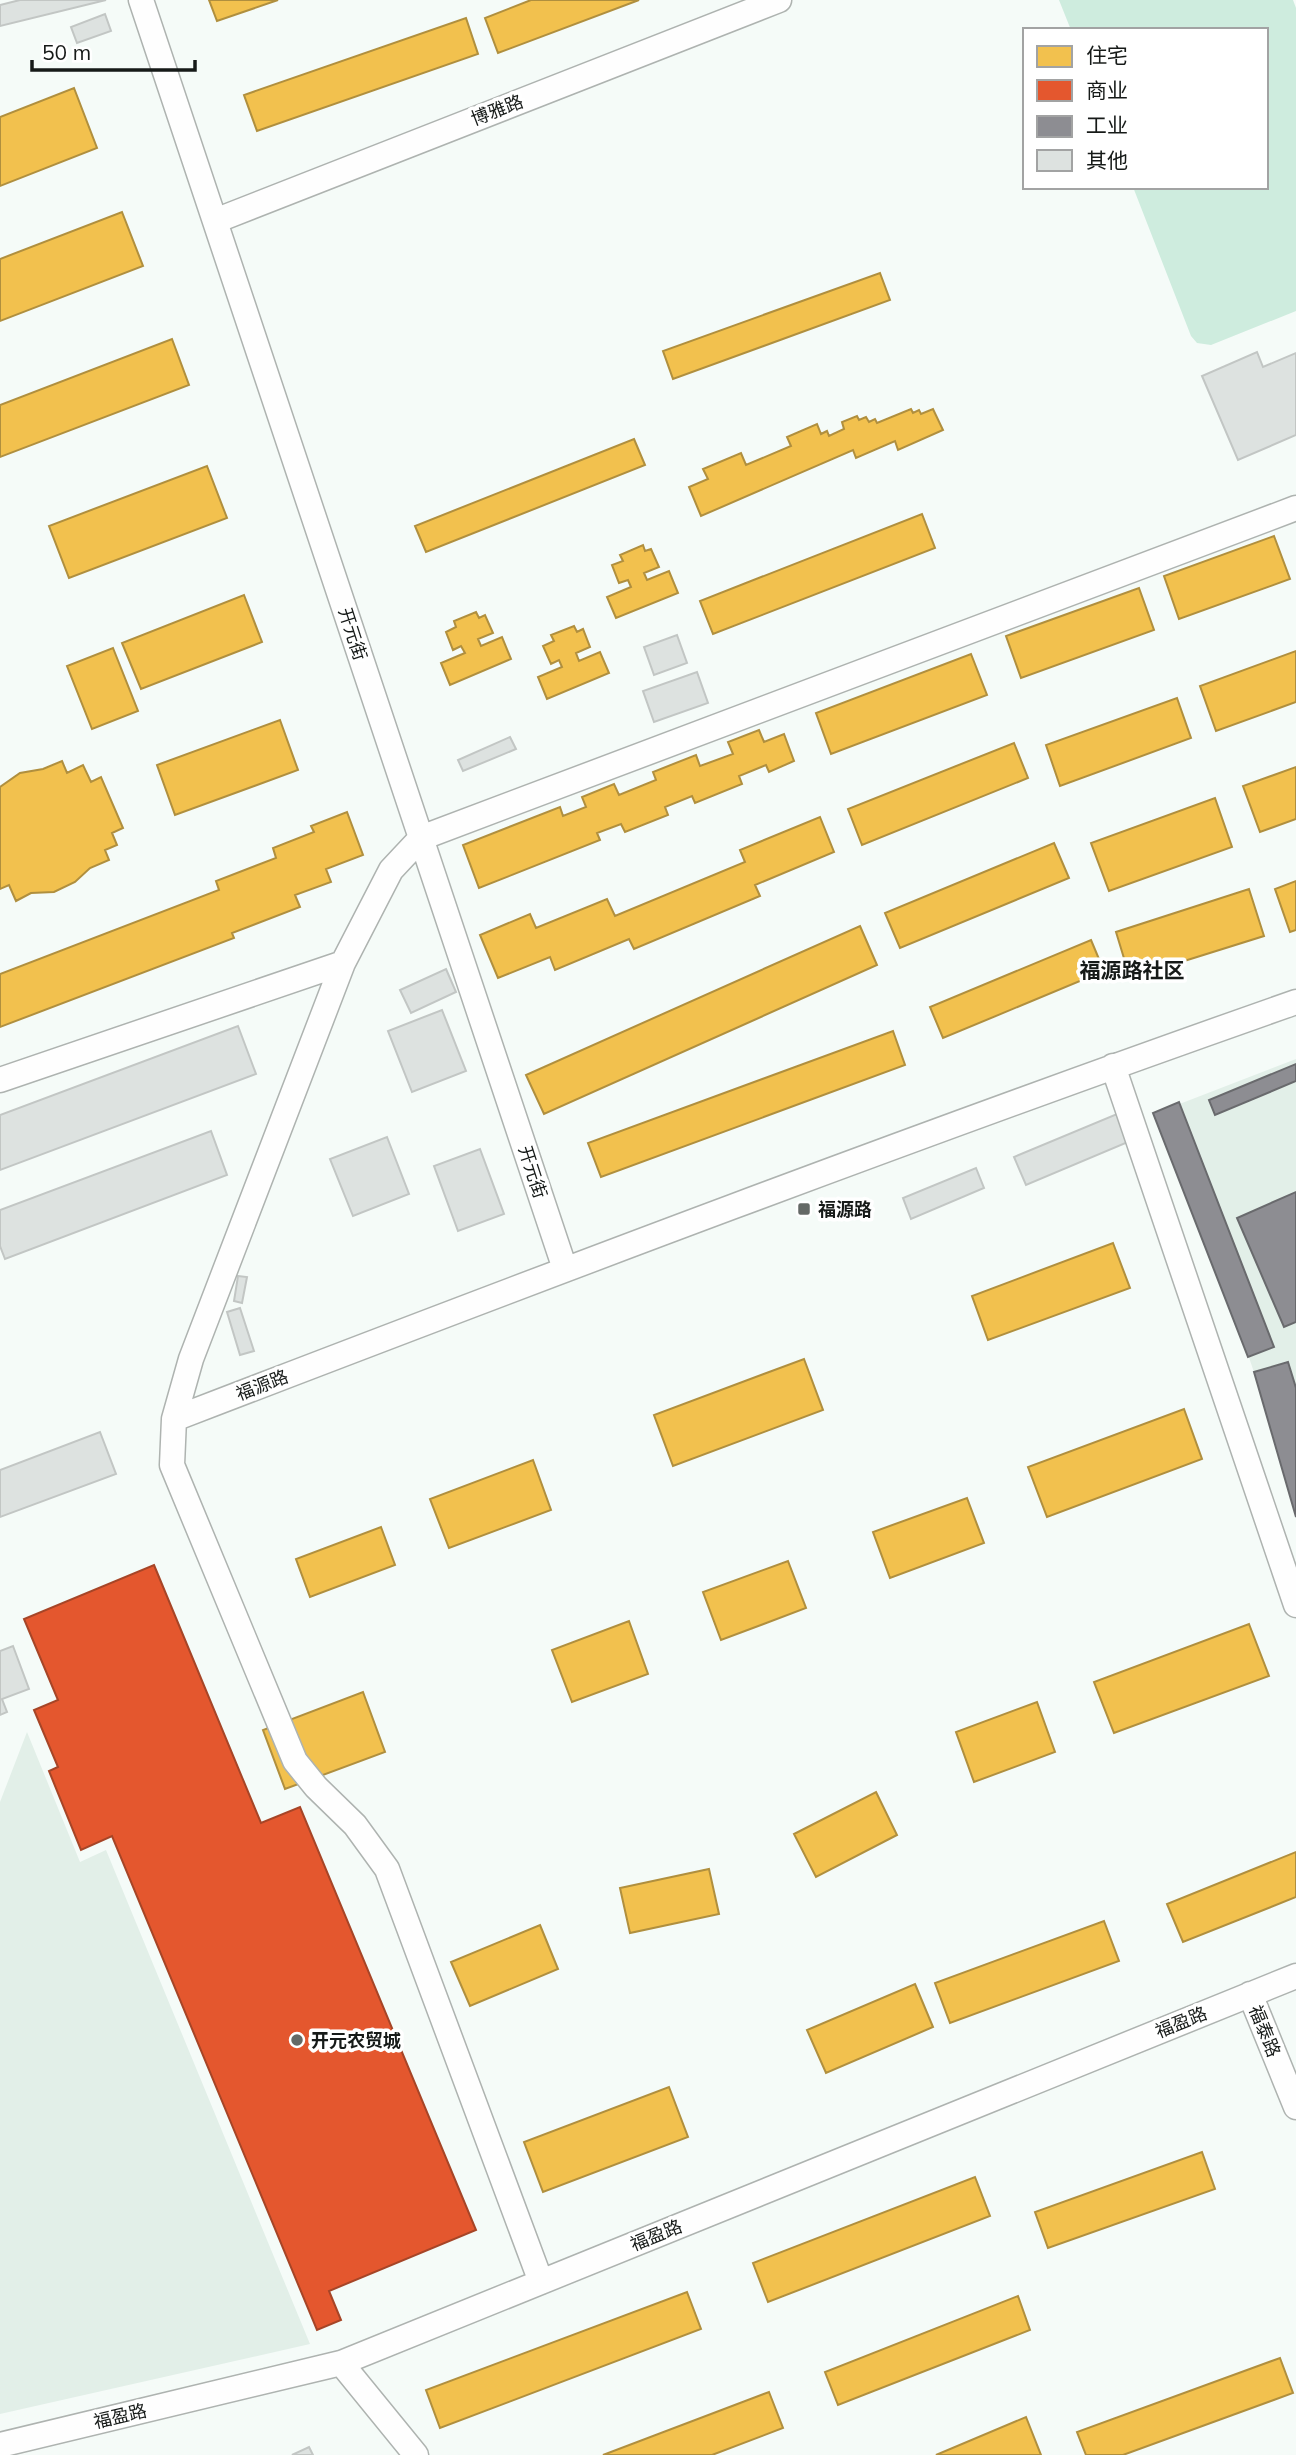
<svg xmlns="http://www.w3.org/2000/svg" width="1296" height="2455" font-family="Mulish,'Noto Sans SC',sans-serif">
	<rect width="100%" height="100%" fill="#f5fbf8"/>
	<!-- built -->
	<path fill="#e2efe8" d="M1296 1059V1507L1255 1375 1164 1110Z
		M27 1732 80 1862 106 1850 310 2344 0 2414V1802Z"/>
	<!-- green -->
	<path fill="#ceecde" d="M1059 0H1293L1296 8V311L1211 345 1197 343 1191 336 1133 187H1266V30H1071Z"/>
	<!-- homes -->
	<path fill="#f2c14e" stroke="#b08f3e" stroke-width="2" d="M209 0H278L217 21Z
		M531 0H639L498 53 485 18Z
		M466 18 478 54 257 131 244 95Z
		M74 88 97 148 0 186V117Z
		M122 212 143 266 0 321V259Z
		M880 273 890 300 673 379 663 351Z
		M172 339 189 385 0 457V405Z
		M911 409 913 413 919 410 921 414 933 409 943 430 898 450 895 441 856 458 853 450 701 516 689 487 708 479 703 469 741 453 746 465 791 446 787 437 817 424 821 434 827 431 829 436 844 429 842 422 857 416 859 420 866 417 869 422 875 419 877 423Z
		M634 439 645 465 426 552 415 526Z
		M207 466 227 518 69 578 49 526Z
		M922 514 935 548 713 634 700 601Z
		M1274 536 1290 579 1179 619 1164 576Z
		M643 545 645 551 651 549 659 567 644 573 647 580 669 571 678 593 616 618 607 597 631 587 628 580 619 583 612 565 623 561 620 555Z
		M1139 588 1154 630 1021 678 1006 636Z
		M244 595 262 642 141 689 122 643Z
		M476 612 479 618 485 615 493 633 478 639 481 646 502 637 511 659 450 685 441 663 465 653 461 646 453 650 446 632 456 627 454 621Z
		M574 626 577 632 583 629 590 647 576 653 579 661 600 652 609 673 547 699 538 677 562 667 559 660 551 664 543 646 554 641 551 635Z
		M113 648 138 711 92 729 67 666Z
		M1296 651V702L1216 731 1200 686Z
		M971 654 987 695 831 754 816 713Z
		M1177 698 1191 738 1060 786 1046 745Z
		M280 720 298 770 175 815 157 765Z
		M759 730 764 742 784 734 794 761 769 772 766 765 739 776 742 784 695 803 692 796 665 807 668 815 625 832 621 824 597 833 600 840 479 888 463 845 560 807 563 816 586 807 582 797 614 784 619 795 656 780 653 772 696 755 700 766 733 754 728 742Z
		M1014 743 1028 778 862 845 848 809Z
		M62 761 67 773 83 765 91 782 101 777 123 828 112 833 117 845 105 850 109 860 90 868 75 882 54 892 31 893 16 901 9 885 0 889V787L20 773 43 769Z
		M1296 767V819L1260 832 1243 786Z
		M1215 798 1232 847 1109 891 1091 843Z
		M347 812 363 855 326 869 331 882 295 895 300 907 232 933 234 938 0 1027V974L219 890 216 881 276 858 273 848 314 832 311 826Z
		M820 817 834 852 755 885 760 896 634 949 629 939 555 970 550 957 498 978 480 935 530 914 536 928 607 899 615 916 745 862 740 850Z
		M1054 843 1069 878 900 948 885 913Z
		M1296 881V930L1290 932 1275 889Z
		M1249 889 1264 936 1130 978 1116 932Z
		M860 926 877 965 544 1114 526 1075Z
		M1091 940 1104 971 943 1038 930 1007Z
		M893 1031 905 1065 601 1177 588 1143Z
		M1113 1243 1130 1288 988 1340 972 1296Z
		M804 1359 823 1410 673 1466 654 1415Z
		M1184 1409 1202 1459 1047 1517 1028 1467Z
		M533 1460 551 1510 449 1548 430 1499Z
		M967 1498 984 1543 890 1578 873 1532Z
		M381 1527 395 1565 310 1597 296 1559Z
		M788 1561 806 1608 721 1640 703 1592Z
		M629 1621 648 1674 572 1702 552 1650Z
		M1249 1624 1269 1676 1114 1733 1094 1682Z
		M363 1692 385 1752 285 1789 263 1730Z
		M1037 1702 1055 1752 974 1782 956 1732Z
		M876 1792 897 1835 816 1877 794 1834Z
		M1296 1852V1897L1183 1942 1167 1904Z
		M709 1869 719 1914 630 1933 620 1888Z
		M1104 1921 1119 1961 950 2023 935 1983Z
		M540 1925 558 1969 470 2006 451 1962Z
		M915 1984 933 2027 826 2073 807 2030Z
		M669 2087 688 2137 543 2192 524 2142Z
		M1202 2152 1215 2189 1048 2248 1035 2212Z
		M975 2177 990 2216 768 2302 753 2263Z
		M687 2292 701 2329 440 2428 426 2390Z
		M1018 2296 1030 2330 838 2405 825 2372Z
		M1280 2358 1293 2393 1123 2455H1086L1077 2432Z
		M769 2392 783 2428 712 2455H603Z
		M1026 2417 1041 2455H936Z"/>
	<!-- shops -->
	<path fill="#e4572e" stroke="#a64527" stroke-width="2" d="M154 1565 261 1823 300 1807 476 2230 329 2291 341 2320 317 2330 112 1836 81 1850 49 1771 58 1767 34 1710 58 1700 24 1619Z"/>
	<!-- industry -->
	<path fill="#8d8d92" stroke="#696a6d" stroke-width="2" d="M1296 1064V1081L1215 1115 1209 1100Z
		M1179 1102 1274 1347 1248 1357 1153 1113Z
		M1296 1192V1322L1284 1327 1237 1218Z
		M1288 1362 1296 1388V1517L1254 1372Z"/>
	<!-- building -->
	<path fill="#dde2e0" stroke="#c2c6c4" stroke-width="2" d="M20 0H106L0 26V5Z
		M105 14 111 31 77 43 71 27Z
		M1257 352 1263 367 1296 353V435L1238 460 1202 376Z
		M677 635 687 663 654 675 644 647Z
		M697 672 708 703 654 722 643 691Z
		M510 737 516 749 463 771 458 760Z
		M446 969 456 992 411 1013 400 990Z
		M442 1010 466 1071 412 1092 388 1031Z
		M238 1026 256 1074 0 1170V1115Z
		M1117 1114 1128 1142 1026 1185 1014 1157Z
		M211 1131 227 1175 5 1259 0 1246V1210Z
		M387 1137 409 1194 353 1216 330 1159Z
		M480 1149 504 1214 458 1231 434 1166Z
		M976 1168 984 1188 911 1219 903 1198Z
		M238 1276 247 1277 242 1303 234 1301Z
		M240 1308 254 1351 240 1355 227 1312Z
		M100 1432 116 1474 0 1517V1470Z
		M13 1646 29 1689 2 1699 7 1712 0 1715V1651Z
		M309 2447 313 2455H292Z"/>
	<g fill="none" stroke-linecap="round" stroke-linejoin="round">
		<defs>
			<path id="minor" d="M141 0 565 1269
				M215 221 779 0
				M1113 1066 1296 1605
				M0 1080 343 963
				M174 1419C546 1276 920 1134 1296 1002
				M1250 1994 1296 2107
				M541 2282 387 1869 355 1825 316 1787 295 1761 172 1465 174 1419 191 1359 343 963 391 870 421 838 1296 508
				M341 2363 416 2455
				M0 2445 341 2363 1296 1976"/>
		</defs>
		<!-- minor casing -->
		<use href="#minor" stroke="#aeb3b0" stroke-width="27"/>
		<!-- minor -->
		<use href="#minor" stroke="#fefefe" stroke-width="24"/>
	</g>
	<!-- markers -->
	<g fill="#646966" stroke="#fff" stroke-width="2.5">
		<rect x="797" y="1202" width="14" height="14" rx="3.5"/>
		<circle cx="297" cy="2040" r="7"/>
	</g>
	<g text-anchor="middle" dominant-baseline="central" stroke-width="7" stroke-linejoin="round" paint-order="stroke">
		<!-- street labels -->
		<g font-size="18" fill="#161a18" stroke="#fff">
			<text transform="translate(497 110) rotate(-21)">博雅路</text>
			<text transform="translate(353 634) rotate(72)">开元街</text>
			<text transform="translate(533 1172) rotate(72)">开元街</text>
			<text transform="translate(262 1385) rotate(-21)">福源路</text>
			<text transform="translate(1181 2022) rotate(-22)">福盈路</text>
			<text transform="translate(1265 2031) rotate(68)">福泰路</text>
			<text transform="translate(656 2235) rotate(-22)">福盈路</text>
			<text transform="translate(120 2416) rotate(-13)">福盈路</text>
		</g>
		<!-- poi labels -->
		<g font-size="18" font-weight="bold" fill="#161a18" stroke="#fff" text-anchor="start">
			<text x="818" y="1209">福源路</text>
			<text x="311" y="2040">开元农贸城</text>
		</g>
		<!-- quarter labels -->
		<g font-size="21" font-weight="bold" fill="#161a18" stroke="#fff">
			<text x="1132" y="970">福源路社区</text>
		</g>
	</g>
	<!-- legend -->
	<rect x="1023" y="28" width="245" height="161" fill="#ffffff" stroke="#a2a3a3" stroke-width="2"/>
	<rect x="1037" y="46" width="35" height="21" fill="#f2c14e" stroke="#a2a3a3" stroke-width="2"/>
	<text x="1086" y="63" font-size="21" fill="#161a18">住宅</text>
	<rect x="1037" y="80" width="35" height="21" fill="#e4572e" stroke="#a2a3a3" stroke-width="2"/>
	<text x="1086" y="98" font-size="21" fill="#161a18">商业</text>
	<rect x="1037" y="116" width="35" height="21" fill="#8d8d92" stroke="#a2a3a3" stroke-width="2"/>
	<text x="1086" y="133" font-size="21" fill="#161a18">工业</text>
	<rect x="1037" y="150" width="35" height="21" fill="#dde2e0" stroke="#a2a3a3" stroke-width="2"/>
	<text x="1086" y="168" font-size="21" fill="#161a18">其他</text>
	<!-- scale -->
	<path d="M32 60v10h163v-10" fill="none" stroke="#161a18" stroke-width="3.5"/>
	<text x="42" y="60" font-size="21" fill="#161a18" stroke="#ffffff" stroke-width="5" paint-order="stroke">50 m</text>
</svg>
